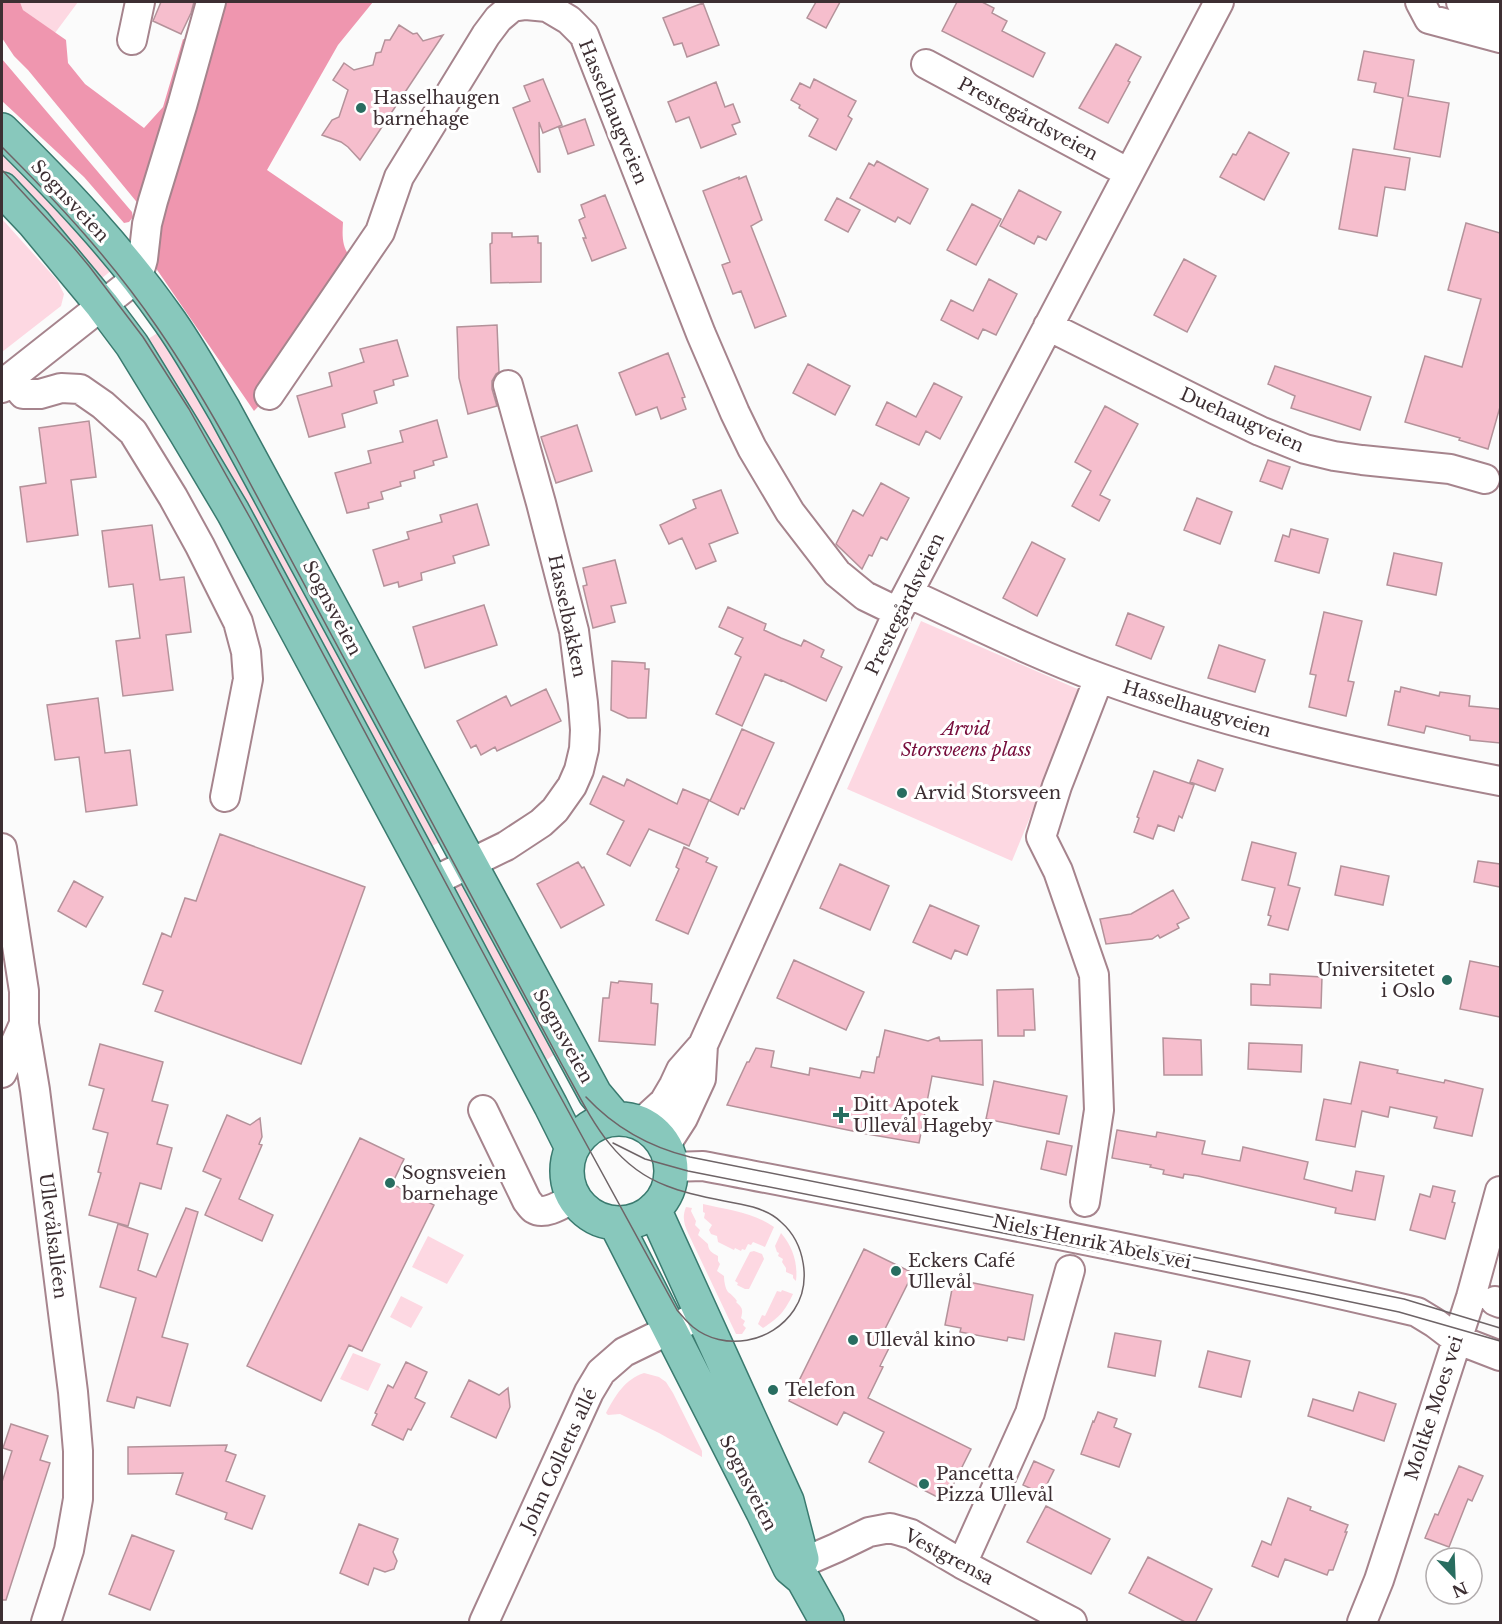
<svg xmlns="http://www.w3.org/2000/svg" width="1502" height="1624" font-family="'Libre Baskerville',serif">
	<rect width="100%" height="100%" fill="#fbfbfb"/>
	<!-- green -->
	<path fill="#fdd8e2" d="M20 2H78L55 33 23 10Z
		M2 140 118 265 96 283 2 178Z
		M2 219 57 280 64 294 61 306 2 352Z
		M165 328 447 838 423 851 142 343Z
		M921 621 1082 691 1012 861 847 789Z
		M470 880 561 1049 539 1066 446 893Z
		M703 1204C728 1210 753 1212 774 1227L765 1247 753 1242 751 1245 748 1244 745 1250 742 1249 741 1251 735 1248 734 1250 718 1242 717 1236 711 1234 709 1230 712 1225 704 1218 705 1213 703 1212Z
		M686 1207 692 1208 691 1211 696 1221 695 1225 700 1230 698 1235 708 1244C708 1250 712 1253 718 1256V1261L720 1264 717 1271 724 1276C724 1280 725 1288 728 1292 732 1295 734 1297 737 1301L736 1302C743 1308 743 1310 741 1318L745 1321 743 1325 746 1328 742 1334H736L688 1233C684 1224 682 1217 686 1207Z
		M781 1233C793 1247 798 1263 796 1281L793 1278V1275L786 1272V1268L782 1262 783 1259 778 1256 779 1253 777 1252 775 1246Z
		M428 1236 464 1255 447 1284 412 1267Z
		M754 1251 762 1254 764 1259 749 1289H745L737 1285 738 1283 735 1281 750 1252Z
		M782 1290 793 1294C785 1311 779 1318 763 1328L758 1324 762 1315 765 1316 777 1291 781 1292Z
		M401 1296 423 1307 411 1328 390 1317Z
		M353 1353 381 1364 368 1391 340 1379Z
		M644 1373 659 1377 666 1382 673 1393 702 1451V1457L659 1433 620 1414 608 1415 606 1413C615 1396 625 1379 644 1373Z"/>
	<!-- forest -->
	<path fill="#ef96af" d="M2 2H20L23 10 66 40 68 63 85 84 144 128 163 107 183 39 193 41 140 206 28 70 14 56 2 38Z
		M213 2H373L338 45 267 170 343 222C342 240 342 249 355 263L269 395 254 411 151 261Z
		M2 59 132 212 133 217 129 222 124 223 84 177 2 101Z"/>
	<!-- building -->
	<path fill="#f6becd" stroke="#b4929a" stroke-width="1.5" d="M161 2H194L191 13 181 34 153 21Z
		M816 2H840L826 28 807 18Z
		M957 2H982L994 8 992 13 1007 21 1002 31 1045 53 1033 77 942 31Z
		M703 3 719 45 687 57 682 43 674 45 663 18Z
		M399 25 413 34 417 33 423 41 443 35 360 160 348 147 341 142 322 135 332 120 339 117 348 90 333 80 344 63 354 70 373 65 376 53 381 52 385 40H390Z
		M1116 44 1141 57 1128 81 1130 82 1108 123 1079 108Z
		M1364 51 1414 60 1408 96 1449 103 1440 157 1394 149 1403 98 1374 92 1376 83 1358 80Z
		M543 79 562 125 543 133 539 122 540 172H538L513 108 530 101 524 86Z
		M814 79 856 101 848 116 852 119 836 150 809 136 818 119 799 108 800 105 791 100 800 83 810 88Z
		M716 82 725 107 733 104 740 122 732 125 736 134 701 148 689 117 676 122 668 102Z
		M585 119 594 145 568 154 559 128Z
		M1249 132 1289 153 1264 200 1220 177 1233 154 1236 155Z
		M1353 149 1410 158 1405 190 1385 187 1377 236 1339 229Z
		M877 161 928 189 910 224 898 217 895 222 850 198 869 163 874 166Z
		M746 176 762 220 751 226 786 316 755 328 741 291 733 294 722 265 730 262 703 191 739 177V179Z
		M1019 190 1061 212 1046 240 1038 236 1034 244 1000 226Z
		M605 195 626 248 592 261 583 238H586L579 220 585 217 581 205Z
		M837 198 860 210 848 232 825 220Z
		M972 204 1001 219 976 265 947 250Z
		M1466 223 1500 233V407L1488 449 1459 440 1460 438 1405 422 1425 356 1462 367 1481 299 1448 290Z
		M492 233H512V237L538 236V243H541V282L491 283 490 244 492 243Z
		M1184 259 1216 276 1187 332 1154 315Z
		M989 279 1017 294 996 335 983 329 978 339 941 320 951 300 973 311Z
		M497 325 499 372 496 374 492 381V389L497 406 468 414 459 378 457 327Z
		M397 340 408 376 393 380 394 385 374 391 377 403 342 414 345 427 309 437 297 396 332 386 329 373 364 362 360 349Z
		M668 353 685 397 682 398 686 409 661 419 657 407 636 415 619 373Z
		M808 364 850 386 835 415 793 393Z
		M1275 366 1371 397 1360 430 1291 408 1295 396 1268 384Z
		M934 383 962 397 940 439 926 431 919 445 876 425 887 402 916 417Z
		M1105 406 1138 424 1100 495 1110 500 1099 521 1072 506 1091 471 1075 462Z
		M437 420 447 457 433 461 434 465 414 471 415 478 400 482 401 486 381 492 383 499 368 503 369 508 347 513 335 473 371 463 368 451 403 442 400 431Z
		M89 421 96 477 71 480 78 535 27 542 20 487 46 483 39 428Z
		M577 425 592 471 556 483 541 437Z
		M1268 460 1290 467 1282 489 1260 481Z
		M881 483 909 498 887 540 881 537 872 556 869 555 862 569 836 544 853 510 863 516Z
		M721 490 738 533 709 544 716 561 696 569 682 538 669 544 660 525 696 508 693 500Z
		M1197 498 1232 512 1220 544 1184 530Z
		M477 504 489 545 453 556 455 563 421 573 422 580 399 587 398 582 384 586 373 550 409 539 407 532 442 522 440 515Z
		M152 525 160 580 184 577 191 632 166 635 173 690 123 696 116 641 140 638 133 584 109 587 102 531Z
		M1291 529 1328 539 1319 573 1275 561 1283 535 1289 537Z
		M1032 542 1065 559 1037 616 1003 598Z
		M1394 553 1442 563 1436 595 1387 585Z
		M615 560 626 603 611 606 615 622 593 628 583 586 587 585 583 568Z
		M484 605 497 645 425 668 413 627Z
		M728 607 766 624 764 630 781 638 801 646 804 640 824 650 821 657 842 667 826 701 781 680V681L765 674 742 726 716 714 741 657 735 654 743 638 719 627Z
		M1324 612 1362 621 1348 681 1354 682 1346 716 1309 707 1316 675 1310 674Z
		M1128 613 1164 627 1151 659 1116 645Z
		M1219 645 1265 660 1255 692 1208 678Z
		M612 661 645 663V669H649L646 718H628L611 710Z
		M1401 687 1439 696 1440 692 1470 696 1469 706 1500 709V743L1470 740V736L1426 726 1424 733 1388 725 1395 691 1400 692Z
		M546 689 561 721 497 751 495 747 481 755 476 745 471 748 457 721 506 696 511 706Z
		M98 698 105 753 130 750 137 805 86 812 79 757 55 760 47 705Z
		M742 729 774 743 744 809 741 808 738 815 710 801Z
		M1198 760 1223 769 1215 791 1190 782Z
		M1154 771 1194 785 1182 818 1179 816 1174 831 1158 825 1153 839 1134 832 1139 818 1137 817Z
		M603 776 624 786 627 779 677 804 683 789 709 800 689 846 649 829 630 866 607 854 624 821 590 804Z
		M220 834 365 887 301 1064 155 1011 163 991 143 984 162 933 171 937 185 898 196 901Z
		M1252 842 1296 853 1288 885 1300 888 1288 930 1268 925 1271 916 1268 915 1275 888 1242 880Z
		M684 847 708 858 706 862 717 867 688 934 656 920 679 869 676 867Z
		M1478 861 1500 864V887L1474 882Z
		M578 862 582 868 584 867 604 905 561 928 537 884Z
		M840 864 889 886 870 930 820 908Z
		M1341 866 1389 876 1383 905 1335 895Z
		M74 881 103 897 86 927 58 911Z
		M1173 890 1189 918 1177 924 1179 928 1160 938 1158 935 1152 939 1106 944 1100 919 1131 914Z
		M930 905 979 926 967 955 955 950 951 959 913 942Z
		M794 960 864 992 846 1030 777 998Z
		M1470 961 1500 967V1017L1460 1009Z
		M1270 974 1322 977 1321 1008 1251 1005V984L1270 985Z
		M619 981 652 984 651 1003 658 1004 655 1045 599 1041 603 998H609L611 982 618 983Z
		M1033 989 1035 1030H1024V1036H998L997 990Z
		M885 1030 928 1041 939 1037 940 1041 982 1040 983 1085 932 1076 919 1143 867 1134 727 1105 747 1062H749L756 1048 774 1051 771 1067 809 1075 810 1068 860 1078 862 1071 874 1073 877 1057H879Z
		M1163 1038 1201 1040 1202 1075H1164Z
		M1249 1043 1302 1045 1301 1072 1248 1069Z
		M100 1044 163 1062 152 1101 168 1105 157 1144 172 1148 161 1189 140 1183 128 1226 89 1215 101 1173 98 1172 108 1133 93 1129 104 1089 89 1085Z
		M1360 1062 1398 1070 1397 1073 1444 1083 1445 1080 1483 1089 1472 1136 1434 1128 1437 1117 1390 1107 1388 1117 1362 1111 1355 1147 1316 1140 1324 1099 1351 1104Z
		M994 1081 1067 1096 1059 1134 986 1119Z
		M227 1115 250 1125 260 1118 262 1137 259 1144 262 1145 239 1199 273 1215 262 1241 205 1215 221 1179 203 1171Z
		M1117 1130 1156 1137 1157 1132 1205 1141 1202 1154 1240 1161 1243 1147 1308 1162 1304 1179 1352 1191 1356 1171 1384 1176 1375 1220 1335 1213 1336 1208 1198 1176 1184 1174 1183 1178 1163 1174 1164 1170 1150 1167 1151 1165 1112 1158Z
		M360 1138 404 1159 392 1184 434 1205 362 1351 349 1345 321 1401 247 1366Z
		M1047 1141 1072 1146 1066 1175 1041 1169Z
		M1433 1186 1455 1191 1452 1202 1455 1203 1445 1239 1410 1230 1420 1194 1430 1197Z
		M186 1208 198 1212 162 1337 188 1344 170 1406 137 1397 134 1408 107 1401 136 1298 100 1287 118 1224 148 1234 138 1270 156 1277Z
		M864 1249 913 1273 881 1337 892 1342 880 1366 883 1367 868 1398 971 1449 945 1501 869 1462 884 1432 844 1412 837 1425 789 1401Z
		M954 1279 1033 1295 1024 1340 1008 1337 1007 1341 960 1332 961 1328 945 1325Z
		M1115 1333 1161 1341 1155 1376 1108 1367Z
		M1208 1351 1250 1361 1241 1397 1199 1387Z
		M406 1362 427 1372 415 1398 425 1403 411 1430 408 1429 403 1440 372 1425 377 1414 375 1413 388 1385 393 1388Z
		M469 1380 499 1395 508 1388 510 1407 496 1438 451 1417Z
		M1359 1392 1396 1404 1384 1441 1308 1416 1313 1399 1353 1411Z
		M1098 1412 1117 1419 1114 1427 1131 1434 1119 1467 1081 1454 1093 1421 1094 1422Z
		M11 1424 48 1436 40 1460 50 1463 6 1600H2V1482L12 1451 3 1448Z
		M227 1445 225 1451 236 1455 226 1481 265 1496 252 1529 225 1519 227 1513 176 1494 183 1473 128 1474V1447Z
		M1034 1461 1054 1470 1042 1494 1023 1485Z
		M1459 1466 1483 1476 1472 1501 1468 1499 1449 1547 1425 1538 1435 1514 1438 1515Z
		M1288 1498 1311 1507 1310 1510 1348 1525 1345 1532H1347L1333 1570H1329L1327 1575 1285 1559 1278 1577 1252 1566 1262 1541 1271 1545Z
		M1046 1506 1110 1539 1091 1574 1027 1542Z
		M359 1524 398 1539 393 1552 397 1561 394 1569 385 1572 374 1568 368 1585 340 1573Z
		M132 1535 174 1551 150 1610 109 1594Z
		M1148 1557 1212 1589 1195 1623H1187L1129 1593Z"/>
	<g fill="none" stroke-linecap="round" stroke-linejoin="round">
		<defs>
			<path id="minor" d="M1420 2 1429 19 1500 38
				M1461 2 1500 12
				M132 40 140 2
				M926 64 1129 173
				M1048 326 1216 410 1260 431 1305 449 1334 456 1362 460 1450 469 1485 479
				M10 378 23 394H40L61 388 80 389 103 405 133 432 173 497 200 546 238 622 246 652 248 679 225 797
				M2 388 10 378 138 277 143 259 147 224 153 201 182 106 211 2
				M269 395 380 232 399 177 486 35 498 19 512 7 526 5 547 7 569 20 584 35 701 334 735 413 752 448 790 512 837 573 865 596 898 612
				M908 593C971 622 1034 654 1100 678 1230 726 1364 755 1500 781
				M2 848 24 991V1024L35 1090 73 1392 78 1451V1499L69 1550 46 1622
				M432 882 506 846 541 823 555 810 572 786 579 770 584 749 585 730 583 703 574 631 541 503 508 385
				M2 1073 24 1024
				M483 1110 527 1201C529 1203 532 1208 534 1209 545 1216 564 1203 574 1198
				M641 1123 664 1102 674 1085 681 1070 703 1045 898 612 1219 2
				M665 1146 683 1118 701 1079 703 1045
				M671 1167 703 1166C942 1212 1180 1256 1417 1312L1435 1323 1456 1339 1500 1356
				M1085 1202 1099 1110 1094 975 1058 871 1041 837 1057 786 1099 678
				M1495 1301 1500 1303
				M962 1564 1030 1413 1070 1270
				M790 1568 836 1548 869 1532 890 1528 911 1534 962 1564 1072 1622
				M484 1622 589 1392 601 1372 624 1352 702 1314
				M1362 1622 1379 1580 1471 1297 1500 1191"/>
			<path id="major" d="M2 130C61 188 118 248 166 316 188 346 205 378 224 410L595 1094 616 1119
				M2 189 34 223 102 305 132 345 186 433 233 512 432 882 551 1106 572 1148
				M567 1171a52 52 0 1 1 104 0a52 52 0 1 1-104 0Z
				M654 1209 787 1501 802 1559
				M616 1224 763 1512 790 1568 803 1579 827 1622"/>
		</defs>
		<!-- minor casing -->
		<use href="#minor" stroke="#a6848d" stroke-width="32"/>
		<!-- major casing -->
		<use href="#major" stroke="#3a7a6f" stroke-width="36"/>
		<!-- minor -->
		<use href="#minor" stroke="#fff" stroke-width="28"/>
		<!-- major -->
		<use href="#major" stroke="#88c8bc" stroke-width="33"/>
		<!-- tram -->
		<path stroke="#6e6467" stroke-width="1.5" d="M2 147C58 203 112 261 157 327 186 369 211 412 236 457L561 1063C589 1113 610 1165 667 1186 694 1197 724 1200 753 1207 763 1210 773 1214 781 1222 805 1243 812 1283 794 1310 772 1343 724 1352 693 1327 687 1322 682 1316 677 1310L548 1074 253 523 189 409 143 337 89 266 74 248 2 170
			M586 1097C615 1128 649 1147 690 1157L1404 1299 1500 1328
			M613 1143 645 1159 688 1171 1308 1293 1399 1312 1500 1341"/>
	</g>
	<!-- markers -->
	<g fill="#286d60" stroke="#fff" stroke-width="2">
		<circle cx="361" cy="108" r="6"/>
		<circle cx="902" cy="793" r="6"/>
		<circle cx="1447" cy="980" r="6"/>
		<path d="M838 1106h6v6h6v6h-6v6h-6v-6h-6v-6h6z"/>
		<circle cx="390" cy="1183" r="6"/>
		<circle cx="896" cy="1271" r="6"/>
		<circle cx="853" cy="1340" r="6"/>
		<circle cx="773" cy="1390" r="6"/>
		<circle cx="924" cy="1484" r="6"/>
	</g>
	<g text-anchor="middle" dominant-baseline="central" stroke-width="6" stroke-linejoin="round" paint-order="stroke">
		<!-- poi labels -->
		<g font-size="18" fill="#3d2f33" stroke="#fff" text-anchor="start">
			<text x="373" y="98">Hasselhaugen<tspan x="373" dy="21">barnehage</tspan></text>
			<text x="914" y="793">Arvid Storsveen</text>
			<text x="1435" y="970" text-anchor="end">Universitetet<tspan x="1435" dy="21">i Oslo</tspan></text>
			<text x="853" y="1105">Ditt Apotek<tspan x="853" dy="21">Ullevål Hageby</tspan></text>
			<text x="402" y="1173">Sognsveien<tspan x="402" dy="21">barnehage</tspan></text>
			<text x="908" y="1261">Eckers Café<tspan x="908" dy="21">Ullevål</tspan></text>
			<text x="865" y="1340">Ullevål kino</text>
			<text x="785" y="1390">Telefon</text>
			<text x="936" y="1474">Pancetta<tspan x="936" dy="21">Pizza Ullevål</tspan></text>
		</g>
		<!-- street labels -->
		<g font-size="18" fill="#3d2f33" stroke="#fff">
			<text transform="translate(613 112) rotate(68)">Hasselhaugveien</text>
			<text transform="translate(1028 119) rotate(28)">Prestegårdsveien</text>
			<text transform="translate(70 201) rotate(47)">Sognsveien</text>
			<text transform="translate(1242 420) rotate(24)">Duehaugveien</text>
			<text transform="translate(905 604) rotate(-64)">Prestegårdsveien</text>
			<text transform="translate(332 608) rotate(62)">Sognsveien</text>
			<text transform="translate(567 616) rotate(78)">Hasselbakken</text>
			<text transform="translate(1197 709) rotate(17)">Hasselhaugveien</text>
			<text transform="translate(563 1036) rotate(61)">Sognsveien</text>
			<text transform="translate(53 1236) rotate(83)">Ullevålsalléen</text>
			<text transform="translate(1092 1242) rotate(12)">Niels Henrik Abels vei</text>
			<text transform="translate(1434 1408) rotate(-72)">Moltke Moes vei</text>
			<text transform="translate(559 1460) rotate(-65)">John Colletts allé</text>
			<text transform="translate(748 1483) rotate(63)">Sognsveien</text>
			<text transform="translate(949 1557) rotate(28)">Vestgrensa</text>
		</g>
		<!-- park labels -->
		<g font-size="18" font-style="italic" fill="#770d3c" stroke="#fff">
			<text x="966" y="729">Arvid<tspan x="966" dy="21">Storsveens plass</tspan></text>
		</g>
	</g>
	<!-- border -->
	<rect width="1502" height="1624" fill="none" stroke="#3d2f33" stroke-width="6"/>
	<!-- north arrow -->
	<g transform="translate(1454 1576) rotate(157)"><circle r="28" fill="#ffffff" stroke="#b1acad" stroke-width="1.5"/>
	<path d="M0-4.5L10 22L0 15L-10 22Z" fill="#286d60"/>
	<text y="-9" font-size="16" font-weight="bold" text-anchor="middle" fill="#3d2f33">N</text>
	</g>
</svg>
